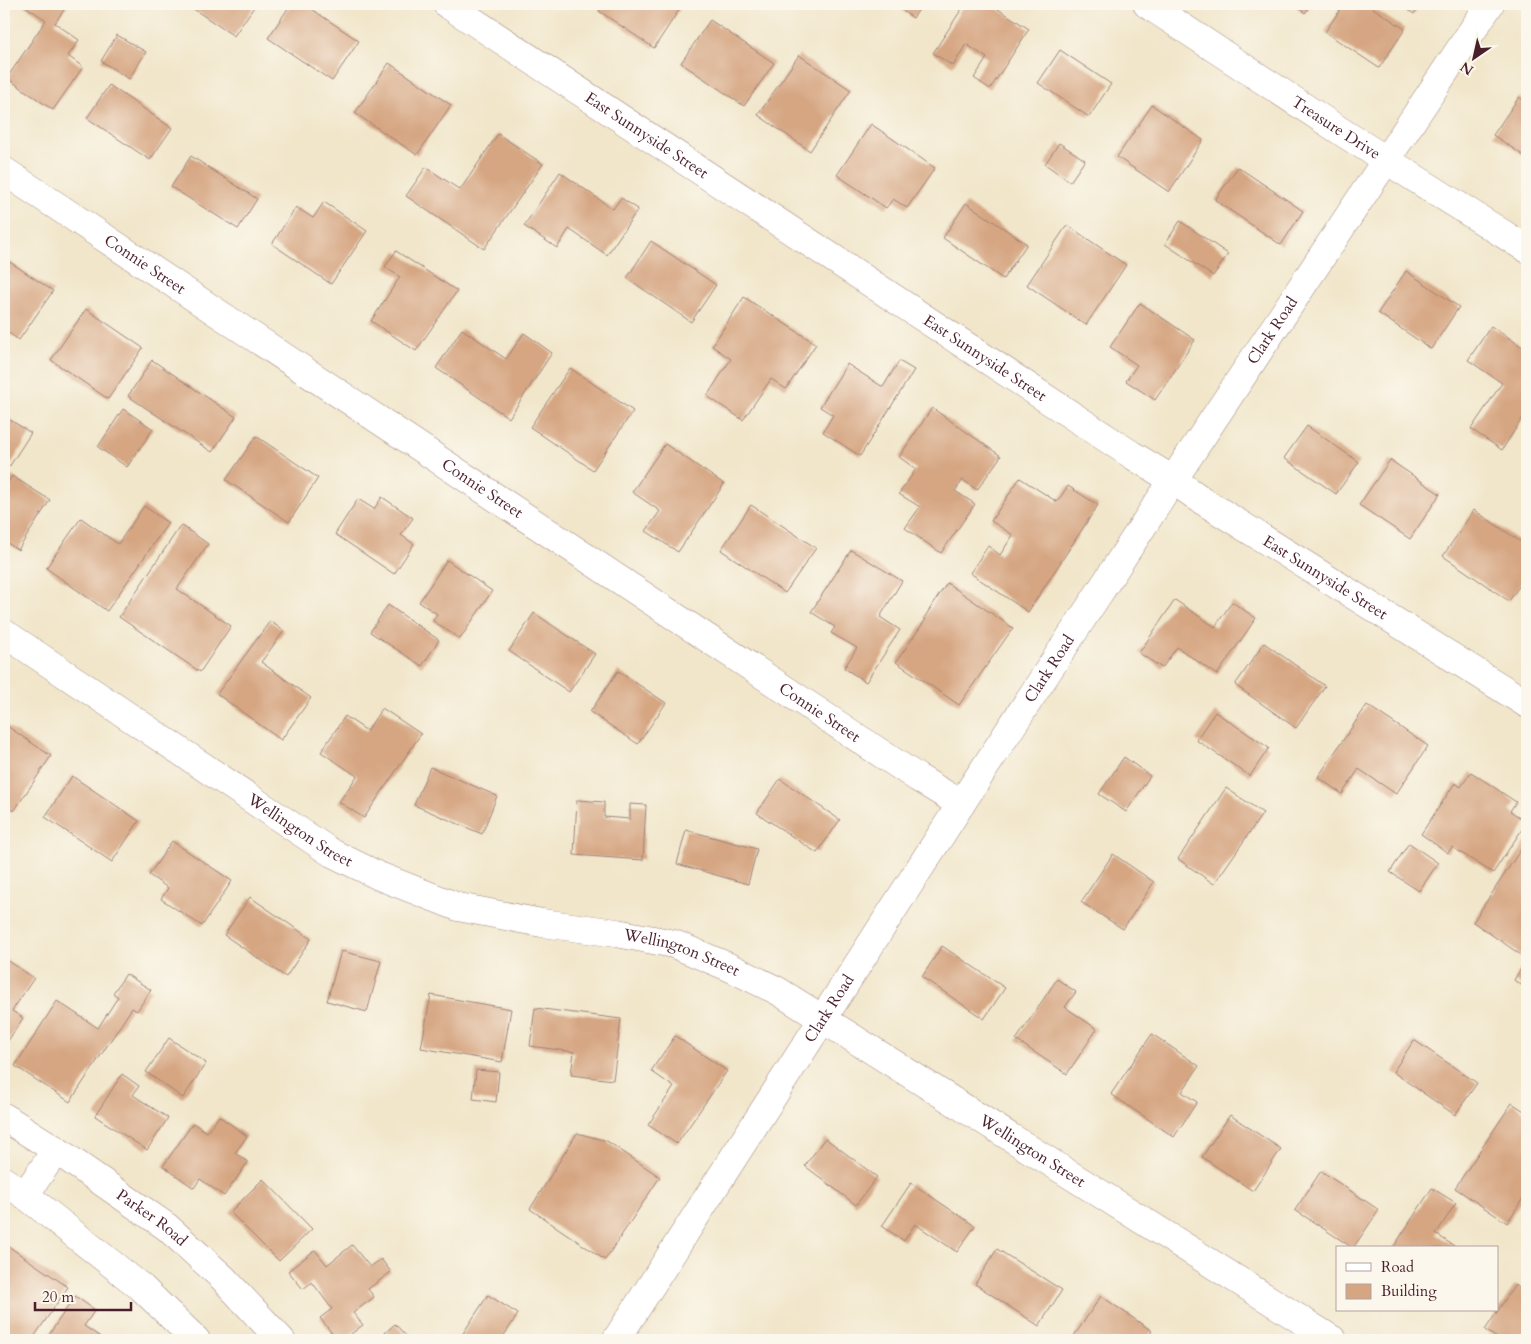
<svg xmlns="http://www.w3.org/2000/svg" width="1531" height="1344" font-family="Cardo,serif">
	<rect width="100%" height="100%" fill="#fbf7ec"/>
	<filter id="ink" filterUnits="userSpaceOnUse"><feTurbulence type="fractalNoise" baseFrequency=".02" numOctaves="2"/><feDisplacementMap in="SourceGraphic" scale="10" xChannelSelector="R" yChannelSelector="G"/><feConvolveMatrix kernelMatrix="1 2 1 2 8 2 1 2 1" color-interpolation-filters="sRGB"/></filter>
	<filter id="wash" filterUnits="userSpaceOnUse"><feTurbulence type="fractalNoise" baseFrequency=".0096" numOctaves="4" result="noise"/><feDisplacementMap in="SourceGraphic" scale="20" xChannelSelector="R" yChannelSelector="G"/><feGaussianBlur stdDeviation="1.12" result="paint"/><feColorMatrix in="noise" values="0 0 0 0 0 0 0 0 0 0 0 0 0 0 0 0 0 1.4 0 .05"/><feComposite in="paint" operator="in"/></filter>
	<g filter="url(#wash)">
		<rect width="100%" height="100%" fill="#f1e6ca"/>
		<g id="blocks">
			<!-- building -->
			<path fill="#d6a682" d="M22 4H68L55 23 79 40 68 56 83 67 53 110 7 78 46 20Z
				M186 4H256L234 36Z
				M291 4H304L359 41 332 81 268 38Z
				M604 4H683L654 48 599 11Z
				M807 4H819L815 9Z
				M893 4H923L913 18Z
				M965 4H990L1029 29 990 89 974 78 987 58 966 44 953 66 933 53Z
				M1292 4H1311L1305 13Z
				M1344 4H1367L1405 29 1379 68 1325 32Z
				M1399 4H1421L1414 14Z
				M710 20 774 63 744 106 681 63Z
				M117 35 146 52 129 79 101 61Z
				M1060 50 1111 84 1089 117 1038 83Z
				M799 55 851 90 810 151 758 115Z
				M389 63 451 105 417 155 355 113Z
				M109 85 172 128 150 160 87 118Z
				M1519 97 1527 103V158L1493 135Z
				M1152 105 1203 140 1169 192 1117 157Z
				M871 124 935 168 907 208 893 199 886 208 837 175Z
				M498 134 543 164 484 249 406 196 426 167 460 190Z
				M1059 143 1085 160 1070 182 1045 164Z
				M191 156 257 199 238 229 171 187Z
				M1238 167 1303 211 1281 245 1215 200Z
				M560 172 613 209 621 198 638 209 607 255 569 229 557 248 524 226Z
				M324 202 367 231 331 284 272 244 296 207 313 218Z
				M966 203 1027 244 1003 279 943 238Z
				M1180 221 1228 254 1213 276 1165 244Z
				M1067 225 1126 265 1086 325 1027 285Z
				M651 241 716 285 691 322 627 278Z
				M396 251 457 291 416 351 371 321 400 277 385 267Z
				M4 258 53 291 19 340 4 330Z
				M1406 271 1459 307 1431 349 1378 313Z
				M744 297 816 344 786 389 771 379 743 420 707 396 731 359 712 346Z
				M1140 303 1195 340 1155 400 1126 381 1137 365 1110 347Z
				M86 309 143 348 108 399 51 360Z
				M1491 326 1527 350V387L1524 393 1527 395V411L1502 450 1471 429 1502 383 1468 360Z
				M462 329 506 359 524 333 552 353 509 418 436 368Z
				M152 360 236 417 212 452 128 396Z
				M899 361 914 370 860 456 823 432 833 415 820 407 847 364 883 387Z
				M570 368 633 411 593 470 530 427Z
				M932 408 1001 456 977 490 963 480 955 491 975 504 941 553 905 528 920 507 899 494 916 469 899 457Z
				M123 409 153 429 127 467 98 447Z
				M4 416 31 433 9 467 4 464Z
				M1307 426 1359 462 1336 494 1284 458Z
				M256 436 318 478 289 522 226 480Z
				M665 444 724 484 678 552 646 531 660 511 632 492Z
				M1390 460 1440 494 1410 539 1359 505Z
				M12 476 50 500 18 550 4 541V489Z
				M1020 478 1057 502 1068 486 1098 505 1028 612 970 573 988 546 1000 555 1013 535 991 521Z
				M382 497 413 518 401 535 414 544 394 574 335 534 358 499 374 509Z
				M751 505 816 548 785 593 721 550Z
				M144 506 168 523 107 611 46 568 81 518 118 544Z
				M1474 510 1527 546V575L1509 601 1443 556Z
				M181 525 208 544 177 589 231 626 200 672 119 617Z
				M851 550 902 581 880 617 900 630 866 682 844 668 857 648 831 633 835 627 811 612Z
				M447 560 492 591 460 639 433 621 437 614 419 602Z
				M947 583 1013 628 959 705 896 662 926 619 924 618Z
				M1175 600 1215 627 1232 602 1256 618 1217 675 1177 647 1162 668 1139 653Z
				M388 605 439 640 422 666 370 632Z
				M534 613 595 654 569 692 509 651Z
				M270 621 284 631 261 662 311 698 281 740 217 694Z
				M1264 643 1325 686 1296 728 1235 685Z
				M618 671 666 703 638 744 590 712Z
				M1367 705 1428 746 1396 794 1359 769 1342 794 1318 777Z
				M382 708 421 734 364 818 339 802 357 776 321 752 345 716 367 731Z
				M1215 712 1269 748 1250 776 1196 740Z
				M4 724 51 756 14 811 4 804Z
				M1124 757 1150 776 1126 812 1099 794Z
				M430 767 497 796 482 834 414 805Z
				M1471 772 1516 802 1510 811 1527 822 1493 873 1452 847 1448 853 1421 834 1455 783 1461 787Z
				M72 776 139 821 112 862 45 817Z
				M780 779 840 820 817 853 757 813Z
				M1226 788 1263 813 1214 884 1178 859Z
				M577 800 604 802V817L630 819V804L646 805 643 860 574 855Z
				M686 830 757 849 748 884 677 864Z
				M1527 840V989L1514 980 1527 959 1473 922Z
				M172 841 232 881 202 926 161 899 168 888 149 875Z
				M1409 843 1438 863 1419 891 1390 872Z
				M1113 854 1154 882 1123 929 1081 902Z
				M250 897 311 939 286 977 224 935Z
				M942 946 1005 988 984 1019 922 977Z
				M341 951 381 961 367 1012 327 1001Z
				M4 958 34 978 12 1011 23 1018 4 1047Z
				M126 974 151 990 137 1011 132 1008 70 1102 15 1066 57 1001 98 1028 118 997 113 993Z
				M1057 979 1076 992 1065 1007 1097 1029 1067 1074 1016 1040Z
				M431 995 511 1009 502 1062 421 1048Z
				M535 1008 621 1019 613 1080 571 1075 574 1052 530 1046Z
				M1152 1034 1199 1066 1182 1092 1197 1102 1174 1137 1111 1094Z
				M675 1036 727 1071 677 1144 648 1125 674 1087 651 1071Z
				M169 1038 206 1063 183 1098 146 1072Z
				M1414 1040 1477 1083 1455 1115 1393 1072Z
				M1527 1042V1055L1521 1051Z
				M476 1070 499 1072 496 1102 473 1099Z
				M122 1074 139 1086 133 1095 168 1118 147 1150 95 1116Z
				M1512 1103 1527 1113V1192L1507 1223 1455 1188Z
				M1230 1115 1281 1149 1253 1191 1202 1157Z
				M219 1116 247 1136 235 1153 248 1162 224 1196 200 1179 194 1188 163 1166 193 1123 207 1132Z
				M577 1133 607 1141 660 1177 605 1260 530 1209Z
				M825 1138 877 1177 856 1205 805 1166Z
				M1321 1171 1379 1210 1353 1248 1295 1210Z
				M263 1179 312 1229 279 1261 230 1212Z
				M911 1183 975 1226 957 1252 915 1224 904 1241 882 1226Z
				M1432 1188 1456 1203 1436 1234 1457 1248H1393Z
				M352 1245 370 1267 381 1259 391 1272 368 1289 374 1297 353 1313 363 1325 343 1340H337L320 1318 332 1309 312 1282 303 1289 288 1271 315 1250 327 1265Z
				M8 1246 68 1287 32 1340H4V1253Z
				M997 1249 1062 1290 1039 1326 975 1284Z
				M1515 1285 1527 1293V1340H1500L1485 1330Z
				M488 1295 518 1314 501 1340H463L460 1338Z
				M75 1296 95 1310 84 1326 105 1340H48L46 1339Z
				M1101 1296 1152 1331 1146 1340H1081L1074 1336Z
				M395 1324 410 1340H377Z"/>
		</g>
	</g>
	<g filter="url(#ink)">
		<use href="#blocks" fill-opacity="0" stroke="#9e827a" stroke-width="1"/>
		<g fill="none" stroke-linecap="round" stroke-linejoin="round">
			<defs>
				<g id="minor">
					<path id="s1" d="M447 4 1132 455 1173 480 1203 501 1527 704"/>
					<path id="s2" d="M1147 4 1345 134 1527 249"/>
					<path id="s3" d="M4 171 918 778 961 804"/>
					<path id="s4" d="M4 633 332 853 379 876 458 907 542 923 617 933 674 944 729 967 778 991 1333 1340"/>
					<path id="s5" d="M616 1340 961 804 1173 480 1490 4"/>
				</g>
				<g id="major">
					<path id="s6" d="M4 1117 56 1150 167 1227 223 1278 281 1340"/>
					<path d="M4 1181 25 1195 142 1288 196 1340"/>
					<path d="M25 1195 56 1150"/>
				</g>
			</defs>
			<!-- minor casing -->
			<use href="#minor" stroke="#9e827a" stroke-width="29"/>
			<!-- major casing -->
			<use href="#major" stroke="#9e827a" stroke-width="29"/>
			<!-- minor -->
			<use href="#minor" stroke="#fff" stroke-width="28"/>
			<!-- major -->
			<use href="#major" stroke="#fff" stroke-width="28"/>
		</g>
	</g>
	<g text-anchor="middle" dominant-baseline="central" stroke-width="4.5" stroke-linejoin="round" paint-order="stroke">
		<!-- street labels -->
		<g font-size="16" fill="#4a1f2b" stroke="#fbf7ec">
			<text stroke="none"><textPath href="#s2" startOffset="226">Treasure Drive</textPath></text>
			<text stroke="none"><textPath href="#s1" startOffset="239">East Sunnyside Street</textPath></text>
			<text stroke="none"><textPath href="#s3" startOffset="169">Connie Street</textPath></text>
			<text stroke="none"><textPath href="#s5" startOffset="1204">Clark Road</textPath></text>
			<text stroke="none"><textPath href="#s1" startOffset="644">East Sunnyside Street</textPath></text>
			<text stroke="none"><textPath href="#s3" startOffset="574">Connie Street</textPath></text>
			<text stroke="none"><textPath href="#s1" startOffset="1049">East Sunnyside Street</textPath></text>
			<text stroke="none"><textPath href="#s5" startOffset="799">Clark Road</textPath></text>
			<text stroke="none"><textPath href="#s3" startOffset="979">Connie Street</textPath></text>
			<text stroke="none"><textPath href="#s4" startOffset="356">Wellington Street</textPath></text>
			<text stroke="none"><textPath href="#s4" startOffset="761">Wellington Street</textPath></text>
			<text stroke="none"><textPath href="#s5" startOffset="394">Clark Road</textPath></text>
			<text stroke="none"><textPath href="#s4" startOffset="1166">Wellington Street</textPath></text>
			<text stroke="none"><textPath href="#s6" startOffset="179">Parker Road</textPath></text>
		</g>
	</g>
	<!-- margin -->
	<rect width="1531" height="1344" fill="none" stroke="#fbf7ec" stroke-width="20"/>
	<!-- legend -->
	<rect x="1336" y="1246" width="162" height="65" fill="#fbf7ec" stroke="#b4a19f"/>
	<rect x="1346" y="1263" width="25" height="8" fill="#ffffff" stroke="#b4a19f"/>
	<text x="1381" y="1272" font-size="15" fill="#4a1f2b">Road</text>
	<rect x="1346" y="1284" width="25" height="15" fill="#d6a682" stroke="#b4a19f"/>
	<text x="1381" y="1296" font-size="15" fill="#4a1f2b">Building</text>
	<!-- north arrow -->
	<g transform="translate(1474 58) rotate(214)" stroke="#fbf7ec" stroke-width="4" paint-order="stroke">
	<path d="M0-4L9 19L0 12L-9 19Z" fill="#4a1f2b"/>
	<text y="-8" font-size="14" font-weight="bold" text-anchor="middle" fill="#4a1f2b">N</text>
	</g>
	<!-- scale -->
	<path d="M35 1302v8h96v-8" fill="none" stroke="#4a1f2b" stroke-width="2.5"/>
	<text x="42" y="1302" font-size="15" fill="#4a1f2b" stroke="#fbf7ec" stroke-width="4" paint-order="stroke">20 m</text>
</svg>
